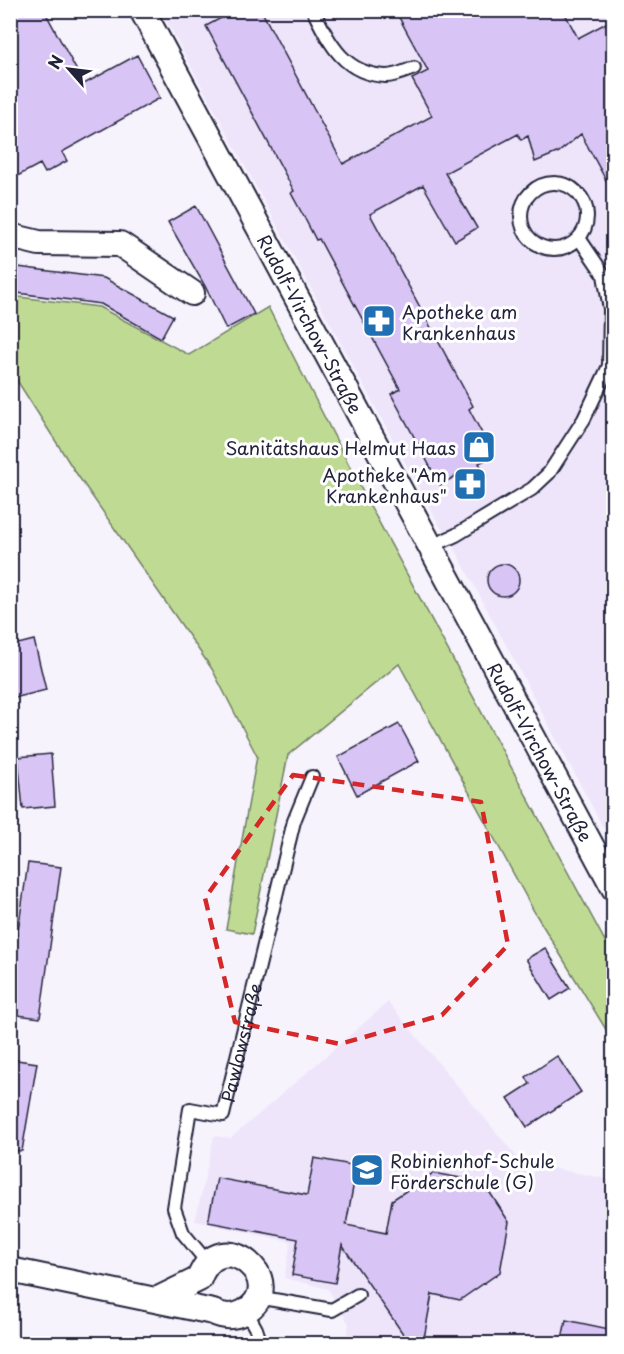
<svg xmlns="http://www.w3.org/2000/svg" width="624" height="1354" font-family="'Playpen Sans',sans-serif">
	<rect width="100%" height="100%" fill="#f7f3fd"/>
	<filter id="ink" filterUnits="userSpaceOnUse"><feTurbulence type="fractalNoise" baseFrequency=".0167" numOctaves="2"/><feDisplacementMap in="SourceGraphic" scale="12" xChannelSelector="R" yChannelSelector="G"/><feConvolveMatrix kernelMatrix="1 2 1 2 8 2 1 2 1" color-interpolation-filters="sRGB"/></filter>
	<g filter="url(#ink)">
		<!-- built -->
		<path fill="#eee5fb" d="M161 11H613V846L451 542 439 525Z
			M388 1002 532 1175 537 1165 613 1180V1343H346L349 1324 328 1289 284 1278 291 1242 195 1221 214 1136 231 1138Z"/>
		<!-- green -->
		<path fill="#bfdb93" stroke="#707e67" stroke-width="1.5" d="M11 296 99 307 189 355 268 307 367 500 613 956V1041L535 913 399 664 288 755 252 934 226 929 257 756 212 669 74 470 11 371Z"/>
		<!-- building -->
		<path fill="#d9c5f5" stroke="#22223b" stroke-width="1.5" d="M10 10H44L84 84 137 55 160 98 62 152 67 161 45 173 40 164 10 180Z
			M236 10H261L343 164 432 116 412 79 428 71 395 10H563L578 38 614 19V195L581 134 559 152 535 162 528 136 521 140 518 134 445 173 477 228 455 241 423 185 370 214 473 406 469 409 494 456 479 463 486 476 462 488 456 476 440 485 391 394 400 389 319 239 316 240 304 217 291 193 294 191 206 26Z
			M196 206 254 314 226 329 205 286 168 222Z
			M10 266 104 278 173 316 161 338 101 304 10 292Z
			M487 580a16 16 0 1 1 32 0a16 16 0 1 1-32 0Z
			M34 640 46 690 10 699V646Z
			M399 724 419 761 357 795 338 757Z
			M51 754 55 806 23 809 18 757Z
			M28 863 61 867 40 1018 10 1014V985Z
			M545 948 570 988 551 1000 526 959Z
			M557 1056 581 1092 527 1127 508 1098 530 1084 526 1077Z
			M10 1059 37 1063 22 1151 10 1150Z
			M314 1158 357 1166 346 1225 386 1233 392 1200 433 1173 483 1182 509 1222 500 1272 460 1300 432 1294 423 1344H410L342 1245 335 1283 292 1275 298 1239 208 1222 217 1178 307 1195Z
			M566 1320 614 1330V1344H561Z"/>
		<g fill="none" stroke-linecap="round" stroke-linejoin="round">
			<defs>
				<g id="lane">
					<path d="M313 10C330 44 344 74 386 76 395 76 406 71 414 68"/>
					<circle cx="554" cy="216" r="33"/>
					<path d="M430 547 456 535 532 489 549 473 584 419 609 366 610 309 604 275 579 238"/>
					<path id="s1" d="M208 1263 183 1233 174 1208 190 1109 223 1115 294 821 312 777"/>
					<path d="M257 1297 332 1310 358 1295"/>
					<path d="M246 1311 256 1329 261 1344"/>
				</g>
				<g id="street">
					<path id="s2" d="M142 10 614 888"/>
					<path d="M10 236 39 243 120 244 192 293"/>
					<path d="M10 1270 213 1312C223 1317 233 1318 244 1312 293 1285 221 1219 199 1279L156 1300"/>
				</g>
			</defs>
			<!-- lane casing -->
			<use href="#lane" stroke="#22223b" stroke-width="16"/>
			<!-- street casing -->
			<use href="#street" stroke="#22223b" stroke-width="28"/>
			<!-- lane -->
			<use href="#lane" stroke="#fff" stroke-width="12"/>
			<!-- street -->
			<use href="#street" stroke="#fff" stroke-width="24"/>
		</g>
	</g>
	<!-- marked area -->
	<path fill="none" stroke="#d62828" stroke-width="4.5" stroke-dasharray="12 8" stroke-linejoin="round" d="M293 775 481 802 508 945 442 1015 340 1044 235 1022 205 898Z"/>
	<!-- icons -->
	<defs>
		<symbol id="pharmacy-square" viewBox="-11 -11 22 22"><rect x="-9" y="-9" width="18" height="18" rx="4" fill="#1f6fb2" stroke="#fff"/><path d="M-2-6h4v4h4v4h-4v4h-4v-4h-4v-4h4Z" fill="#fff"/></symbol>
		<symbol id="shop-square" viewBox="-11 -11 22 22"><rect x="-9" y="-9" width="18" height="18" rx="4" fill="#1f6fb2" stroke="#fff"/><path d="M-5-2.5h2.3a2.7 3.5 0 0 1 5.4 0H5L5.5 6h-11ZM-1.5-2.5h3a1.5 2.3 0 0 0-3 0Z" fill="#fff"/></symbol>
		<symbol id="school-square" viewBox="-11 -11 22 22"><rect x="-9" y="-9" width="18" height="18" rx="4" fill="#1f6fb2" stroke="#fff"/><path d="M0-5L7-2L0 1L-7-2ZM-4 1L0 2.5L4 1V4Q0 6-4 4Z" fill="#fff"/></symbol>
	</defs>
	<g fill-rule="evenodd">
		<use href="#pharmacy-square" x="360" y="302" width="38" height="38"/>
		<use href="#shop-square" x="460" y="428" width="38" height="38"/>
		<use href="#pharmacy-square" x="451" y="465" width="38" height="38"/>
		<use href="#school-square" x="348" y="1151" width="38" height="38"/>
	</g>
	<g text-anchor="middle" dominant-baseline="central" stroke-width="6" stroke-linejoin="round" paint-order="stroke">
		<!-- poi labels -->
		<g font-size="18" fill="#22223b" stroke="#fff" text-anchor="start">
			<text x="402" y="311">Apotheke am<tspan x="402" dy="21">Krankenhaus</tspan></text>
			<text x="456" y="447" text-anchor="end">Sanitätshaus Helmut Haas</text>
			<text x="447" y="474" text-anchor="end">Apotheke "Am<tspan x="447" dy="21">Krankenhaus"</tspan></text>
			<text x="390" y="1160">Robinienhof-Schule<tspan x="390" dy="21">Förderschule (G)</tspan></text>
		</g>
		<!-- street labels -->
		<g font-size="18" fill="#22223b" stroke="#fff">
			<text stroke="none"><textPath href="#s2" startOffset="356">Rudolf-Virchow-Straße</textPath></text>
			<text stroke="none"><textPath href="#s2" startOffset="842">Rudolf-Virchow-Straße</textPath></text>
			<text stroke="none"><textPath href="#s1" startOffset="274">Pawlowstraße</textPath></text>
		</g>
	</g>
	<!-- margin -->
	<rect width="624" height="1354" fill="none" stroke="#fff" stroke-width="36"/>
	<rect x="18" y="18" width="588" height="1318" fill="none" stroke="#22223b" stroke-width="2" filter="url(#ink)"/>
	<!-- north arrow -->
	<g transform="translate(69 69) rotate(298)" stroke="#ffffff" stroke-width="4.5" paint-order="stroke">
	<path d="M0-4.5L10 22L0 15L-10 22Z" fill="#22223b"/>
	<text y="-9" font-size="16" font-weight="bold" text-anchor="middle" fill="#22223b">N</text>
	</g>
</svg>
